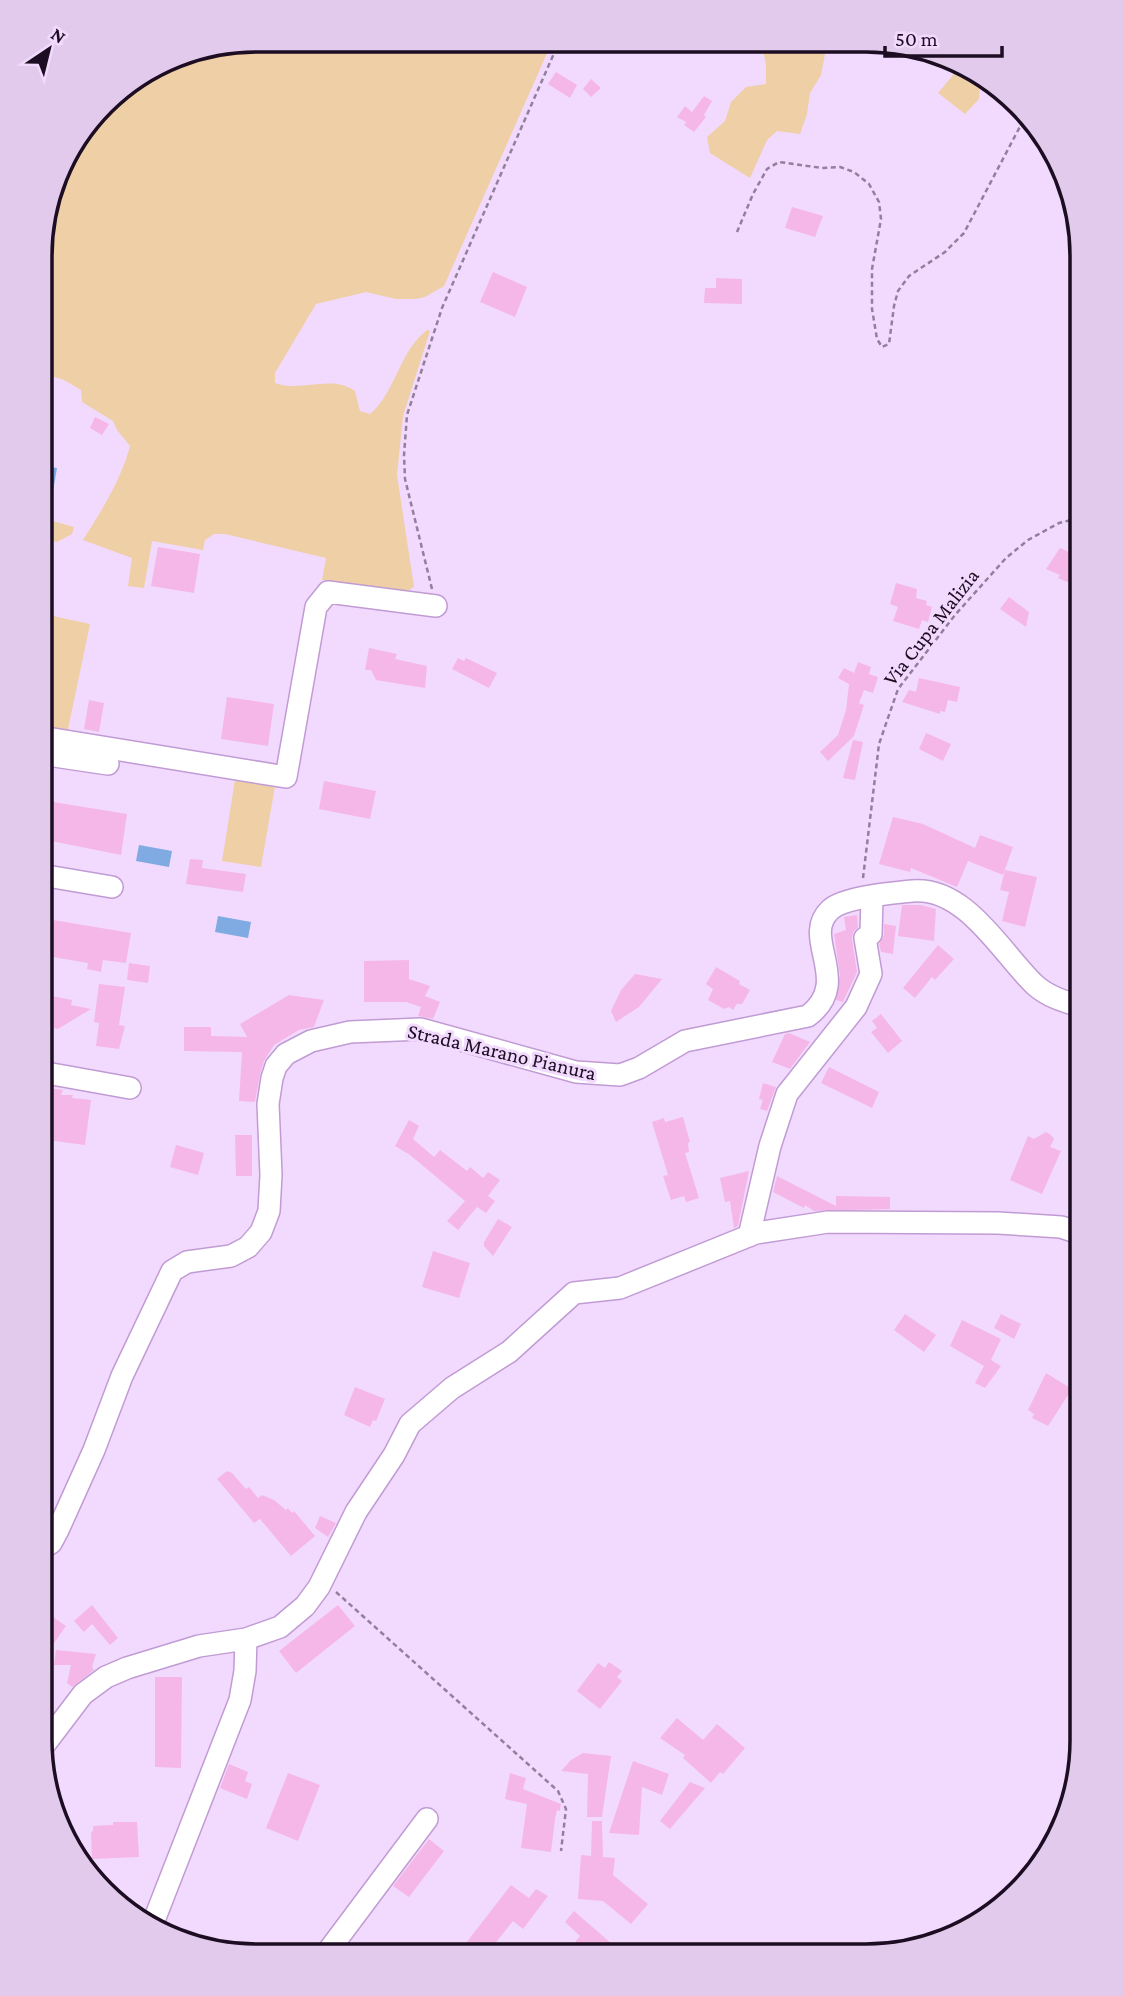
<svg xmlns="http://www.w3.org/2000/svg" width="1123" height="1996" font-family="'Crimson Pro',serif">
	<rect width="100%" height="100%" fill="#f2dafe"/>
	<!-- green -->
	<path fill="#efcfa5" d="M256 40 552 42 444 286 425 297 416 299H396L366 292 316 304 275 373V383C301 393 330 374 355 391L360 411 370 414C396 392 399 351 427 330L430 331 403 416 397 475 414 587 407 591 322 580 326 558 225 534H214L205 540 203 550 152 541 144 588 128 586 132 558 83 540C102 510 121 480 130 446L117 430 113 421 82 402 81 390 64 380 42 373V228L63 160 113 94 174 57Z
		M761 43 840 44 825 54 821 75 810 93 807 114 800 134 777 131 767 140 750 178 710 153 707 137 725 121 731 102 746 87 766 84V64Z
		M958 69 980 79 979 99 965 114 938 93Z
		M42 518 74 527 72 534 57 542 42 540Z
		M42 608 57 617 90 624 67 734H41Z
		M235 780 275 786 261 867 222 861Z"/>
	<!-- water -->
	<path fill="#7fabe2" d="M45 466 57 468 52 497 42 495Z
		M139 845 172 851 169 867 136 861Z
		M218 916 251 922 248 938 215 932Z"/>
	<!-- building -->
	<path fill="#f5b7e7" d="M556 72 577 85 570 98 548 84Z
		M591 79 601 88 591 97 583 89Z
		M704 96 712 101 704 115 706 117 694 132 684 125 686 122 677 117 685 106 692 112Z
		M792 207 823 216 815 237 785 228Z
		M493 272 527 287 515 317 480 302Z
		M716 278 742 279V304L704 303 705 288H716Z
		M95 417 109 424 102 435 90 428Z
		M158 547 200 554 194 593 151 586Z
		M1060 548 1071 553 1081 551 1083 589 1058 578 1060 575 1046 569Z
		M896 583 917 589 916 598 927 601 926 605 932 607 928 622 922 620 919 629 893 621 898 607 890 604Z
		M1009 597 1029 612 1026 627 1000 609Z
		M369 648 397 654 395 659 427 666 425 688 376 680 371 670H365Z
		M458 658 464 661 466 658 497 673 489 688 452 669Z
		M858 662 871 667 869 674 878 677 873 693 864 690 859 703 864 705 854 736 828 761 820 752 838 735 846 710 849 684 838 678 844 668 854 673Z
		M919 678 960 687 957 702 948 700 945 712 940 711V714L902 702 909 690 916 692Z
		M227 697 274 704 268 746 221 739Z
		M89 700 104 703 99 732 84 729Z
		M926 733 951 744 943 761 919 749Z
		M853 740 863 742 855 780 843 778Z
		M324 781 376 791 370 819 319 809Z
		M41 800 127 814 121 855 41 839Z
		M893 817 923 824 975 848 980 835 1013 847 1003 875 968 861 957 887 911 868 910 872 879 864Z
		M190 859 203 860 202 868 246 874 243 892 186 884Z
		M1005 870 1037 877 1025 927 1002 921 1009 892 1000 890Z
		M902 905H921L936 909 934 941 898 936Z
		M857 915 858 927 853 932 852 939 857 972 843 1002 836 1000 840 975 834 934 846 930 844 917Z
		M41 918 131 933 126 963 103 960 101 972 87 969 88 963 41 955Z
		M884 924 896 926 893 954 881 952 879 944 884 935Z
		M938 945 954 959 935 980 932 977 915 998 903 988Z
		M409 960V979L430 986 425 996 440 1002 433 1019 418 1016 421 1007 406 1002H364V961Z
		M129 963 150 966 148 983 127 980Z
		M716 967 740 981 739 984 750 990 742 1004H737L733 1010 729 1007 724 1009 708 1000 713 989 706 984Z
		M635 974 662 979 639 1007 616 1022 611 1011 621 990Z
		M99 984 125 987 119 1025 125 1026 119 1049 96 1046 99 1023 94 1022Z
		M41 994 72 1000 71 1005 91 1009 58 1029 41 1025Z
		M289 995 324 1000 314 1027 299 1030 274 1045 264 1061 260 1074 255 1102 239 1101 242 1052 184 1051V1027H211V1036L247 1037 240 1024Z
		M881 1014 902 1041 888 1053 871 1032 877 1028 872 1021Z
		M789 1033 810 1042 790 1069 772 1062 785 1034Z
		M829 1067 879 1092 872 1108 821 1083Z
		M763 1083 776 1087 767 1111 760 1109 763 1100 759 1099Z
		M41 1087 63 1090 61 1095H73L72 1098 91 1100 85 1145 47 1140 48 1132 41 1131Z
		M683 1117 690 1142 688 1143 689 1152 685 1153 699 1198 686 1202 684 1196 671 1200 663 1176 668 1175 652 1122 664 1118 665 1122Z
		M409 1120 419 1126 413 1139 434 1157 440 1150 467 1171 470 1167 483 1178 488 1172 500 1180 488 1196 495 1201 486 1213 477 1207 458 1230 447 1221 465 1201 410 1155 395 1146Z
		M1046 1132 1051 1135 1054 1139 1050 1147 1061 1151 1042 1194 1010 1180 1028 1136 1034 1139Z
		M235 1135H252V1176H236Z
		M176 1145 204 1153 198 1175 170 1167Z
		M749 1171 738 1226 734 1228 730 1201 725 1202 720 1178Z
		M777 1176 836 1206V1196L890 1197V1209L814 1211 805 1205 804 1208 773 1192Z
		M498 1219 512 1227 493 1256 484 1246V1242Z
		M433 1251 470 1263 459 1298 422 1287Z
		M905 1314 936 1335 924 1352 894 1330Z
		M1001 1314 1021 1324 1014 1339 994 1328Z
		M962 1320 1001 1339 991 1360 1001 1366 985 1388 975 1383 984 1366 950 1346Z
		M1046 1373 1072 1389 1048 1426 1032 1418 1034 1414 1028 1410Z
		M355 1387 385 1399 376 1421 373 1420 370 1427 344 1415Z
		M227 1471 232 1473 246 1489 249 1487 258 1498 262 1495 274 1500 286 1510 288 1508 292 1513 294 1511 315 1536 291 1556 260 1519 254 1523 217 1479Z
		M320 1516 336 1523 328 1537 315 1528Z
		M92 1605 118 1638 110 1645 92 1624 84 1632 74 1621Z
		M338 1605 355 1626 296 1673 279 1651Z
		M40 1608 66 1626 40 1663Z
		M56 1650 96 1654 92 1667 94 1670 72 1687 67 1683 71 1665H54Z
		M609 1662 622 1671 617 1677 622 1681 600 1709 577 1691 598 1663 605 1668Z
		M155 1677H182L181 1768 155 1767Z
		M677 1718 703 1740 717 1724 745 1748 723 1774 720 1772 711 1783 683 1758 685 1755 660 1738Z
		M583 1753 611 1756 602 1817H587L588 1774 561 1771 571 1760Z
		M633 1761 669 1774 662 1795 642 1787 639 1835 609 1833Z
		M229 1764 248 1772 245 1781 252 1784 247 1799 220 1788Z
		M288 1773 320 1785 298 1841 266 1828Z
		M510 1773 526 1778 523 1789 561 1804 560 1811 557 1810 555 1819 551 1852 521 1848 527 1804 505 1799Z
		M690 1782 705 1788 670 1829 660 1821Z
		M592 1821H602L603 1857 615 1858 613 1875 648 1904 631 1924 603 1901 578 1899 581 1855 591 1856Z
		M113 1822H137L139 1857 92 1859 91 1832 93 1831V1826L113 1825Z
		M429 1839 444 1851 409 1897 393 1886Z
		M511 1885 529 1898 536 1889 548 1896 523 1929 513 1921 486 1955H482L466 1943Z
		M574 1911 612 1944 602 1955H584L573 1945 580 1936 565 1922Z"/>
	<g fill="none" stroke-linecap="round" stroke-linejoin="round">
		<defs>
			<path id="minor" d="M41 737 286 777 316 607 328 592 436 606
				M41 754 108 764
				M41 875 112 887
				M41 1072 130 1088
				M749 1236 770 1146 787 1094 856 1007 871 974 865 938 871 934 872 897
				M40 1550 51 1543 58 1530 94 1450 122 1376 172 1271 187 1262 231 1256 248 1247 261 1232 269 1211 271 1175 268 1104 272 1078 276 1066 286 1054 311 1041 350 1032 421 1029 576 1072 620 1075 639 1068 685 1041 808 1016C854 981 800 938 830 910 843 897 893 893 912 891 966 886 1002 954 1035 985 1048 997 1066 1002 1083 1007
				M42 1748 83 1694 106 1677 127 1668 199 1646 246 1639 280 1627 305 1606 319 1587 356 1512 394 1455 410 1424 452 1388 509 1352 574 1293 620 1288 756 1233 828 1222 998 1223 1061 1227 1082 1234
				M153 1923 240 1700 245 1671 246 1639
				M326 1954 427 1819"/>
		</defs>
		<!-- minor casing -->
		<use href="#minor" stroke="#c19bd4" stroke-width="24"/>
		<!-- path -->
		<path stroke="#937f9c" stroke-width="2.5" stroke-dasharray="5 3.5" stroke-linecap="butt" d="M737 232 753 194 767 169 779 162 822 168 840 167 854 172 869 184 879 202 881 219 872 269V309L877 339 882 347 889 344 894 306 898 291 909 276 945 252 964 233 1025 117
			M432 589 405 479 404 455 407 415 442 308 559 42
			M863 878 879 744 898 689 955 615 1006 558 1028 540 1059 523 1083 517
			M336 1592 558 1791 566 1809 561 1851"/>
		<!-- minor -->
		<use href="#minor" stroke="#fff" stroke-width="21"/>
	</g>
	<g text-anchor="middle" dominant-baseline="central" stroke-width="6" stroke-linejoin="round" paint-order="stroke">
		<!-- street labels -->
		<g font-size="21" fill="#1c0d22" stroke="#f2dafe">
			<text transform="translate(931 627) rotate(-52)">Via Cupa Malizia</text>
			<text transform="translate(502 1052) rotate(13)">Strada Marano Pianura</text>
		</g>
	</g>
	<!-- crop -->
	<path d="M0 0H1123V1996H0ZM256 52H866A204 204 0 0 1 1070 256V1740A204 204 0 0 1 866 1944H256A204 204 0 0 1 52 1740V256A204 204 0 0 1 256 52Z" fill="#e1caec" fill-rule="evenodd"/>
	<path fill="none" stroke="#1c0d22" stroke-width="3.5" d="M256 52H866A204 204 0 0 1 1070 256V1740A204 204 0 0 1 866 1944H256A204 204 0 0 1 52 1740V256A204 204 0 0 1 256 52Z"/>
	<!-- north arrow -->
	<g transform="translate(49 49) rotate(35)" stroke="#f2dafe" stroke-width="5" paint-order="stroke">
	<path d="M0-5L12 26L0 18L-12 26Z" fill="#1c0d22"/>
	<text y="-10" font-size="19" font-weight="bold" text-anchor="middle" fill="#1c0d22">N</text>
	</g>
	<!-- scale -->
	<path d="M885 46v10h117v-10" fill="none" stroke="#1c0d22" stroke-width="3.5"/>
	<text x="895" y="46" font-size="21" fill="#1c0d22" stroke="#f2dafe" stroke-width="5" paint-order="stroke">50 m</text>
</svg>
